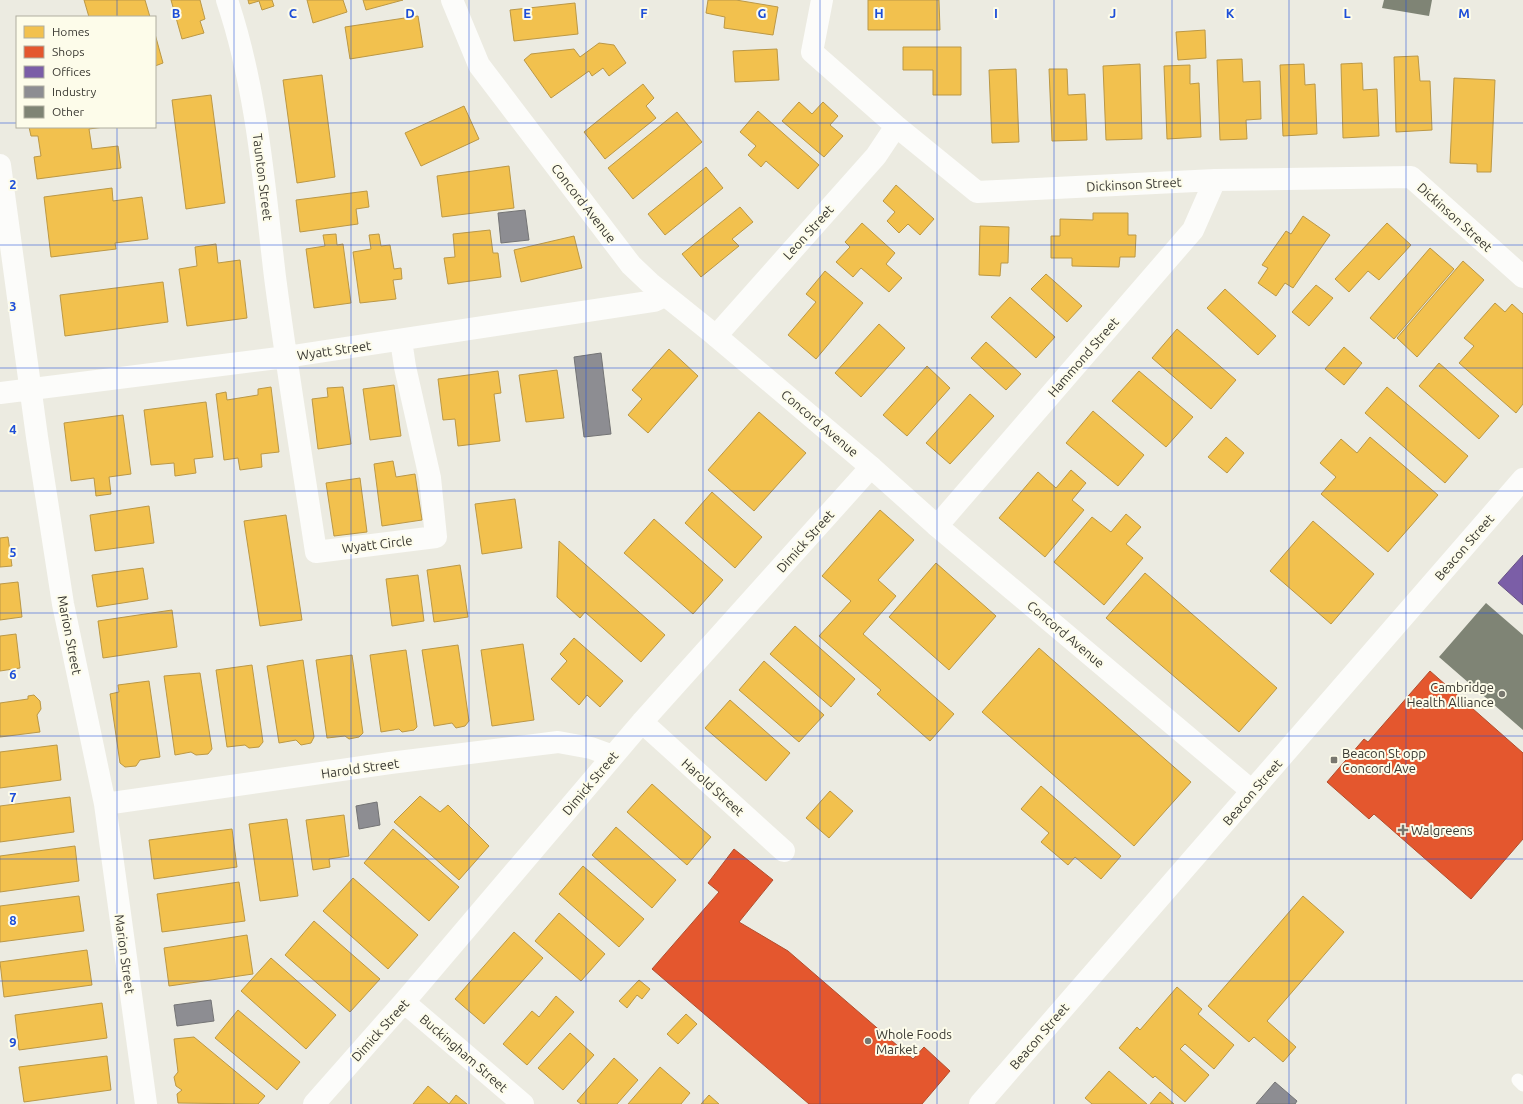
<svg xmlns="http://www.w3.org/2000/svg" width="1523" height="1104" font-family="Ubuntu,sans-serif">
	<rect width="100%" height="100%" fill="#ecebe1"/>
	<!-- homes -->
	<path fill="#f2c14e" stroke="#bb9846" d="M84 0H145L150 17H89Z
		M171 0H200L205 19 200 21 204 33 182 39Z
		M248 0H272L274 6 262 10 259 1 249 4Z
		M307 0H343L347 12 313 23Z
		M363 0H403L366 10Z
		M708 0H736L778 7 773 35 724 28 725 17 706 13Z
		M868 0H939L940 30H868Z
		M575 3 578 34 514 41 510 10Z
		M418 16 423 47 350 59 345 27Z
		M1205 30 1206 58 1178 60 1176 32Z
		M155 34 163 63 155 66Z
		M599 43 614 45 626 63 609 76 603 68 592 76 589 71 551 98 524 60 531 54 574 49 580 57Z
		M903 47H961V95H933V70H903Z
		M777 49 779 80 735 82 733 51Z
		M1418 56 1420 81H1430L1432 130 1396 132 1394 57Z
		M1242 59 1243 82 1260 81 1261 119 1246 120 1247 139 1220 140 1217 60Z
		M1362 63 1363 90 1377 89 1379 136 1343 138 1341 64Z
		M1140 64 1142 139 1106 140 1103 66Z
		M1304 64 1305 85 1315 84 1317 134 1283 136 1280 65Z
		M1190 65V84L1199 83 1201 137 1167 139 1164 66Z
		M1016 69 1019 142 992 143 989 70Z
		M1049 69H1067L1068 95 1085 94 1087 140 1052 141Z
		M322 75 335 177 297 183 283 80Z
		M1454 78 1495 80 1491 172H1477V164L1450 163Z
		M643 84 654 98 646 106 656 118 605 159 584 132Z
		M211 95 225 203 186 209 172 100Z
		M799 102 812 114 823 102 838 116 830 125 843 136 824 157 782 121Z
		M464 106 479 139 421 166 405 133Z
		M758 111 819 165 798 189 766 161 761 167 748 155 756 146 740 132Z
		M677 112 702 142 633 199 608 168Z
		M29 127H104L89 129 92 149 118 146 121 168 37 179 34 157 41 156 38 136H31Z
		M509 166 514 208 442 217 437 176Z
		M706 167 723 188 665 235 648 214Z
		M896 185 934 219 920 235 908 224 899 233 887 221 895 212 883 201Z
		M112 188 113 201 142 197 148 239 115 243 116 249 51 257 44 197Z
		M367 191 369 207 356 209 358 224 300 232 296 200Z
		M740 207 753 222 732 239 739 246 701 277 682 254Z
		M1093 213H1128V235H1136L1135 257H1120L1119 267 1072 266V258H1051V236H1060V219L1093 220Z
		M1303 216 1330 235 1293 288 1285 283 1276 296 1258 283 1268 268 1262 265 1286 231 1291 234Z
		M862 223 895 253 886 264 902 278 889 292 861 268 853 277 836 262 850 247 845 242Z
		M1387 223 1411 245 1379 280 1368 271 1349 292 1335 279Z
		M980 226 1009 227 1008 263H1001L1000 276 979 275Z
		M490 230 493 253H498L501 277 448 284 444 258 455 257 453 234Z
		M336 234 337 245 343 244 351 303 314 308 306 249 325 246 323 235Z
		M379 234 381 246 390 245 394 269 401 268 402 279 393 280 396 299 360 303 353 252 371 249 369 235Z
		M574 236 582 268 521 282 514 250Z
		M216 244 218 263 240 260 247 318 187 326 179 269 197 266 195 247Z
		M1430 248 1454 269 1394 339 1370 318Z
		M1463 261 1484 280 1417 357 1397 338Z
		M825 271 863 303 816 359 788 335 816 302 806 294Z
		M1046 274 1082 306 1067 322 1031 289Z
		M163 282 168 322 65 336 60 295Z
		M1316 285 1333 298 1309 326 1292 312Z
		M1225 289 1276 336 1258 355 1207 308Z
		M1010 297 1055 337 1036 358 991 317Z
		M1495 303 1505 312 1512 304 1523 314V404L1516 413 1459 363 1474 346 1464 338Z
		M879 324 905 348 861 397 835 373Z
		M1177 329 1236 380 1211 409 1152 358Z
		M986 342 1021 374 1006 390 971 358Z
		M1344 347 1362 363 1344 385 1325 369Z
		M669 349 698 376 648 433 628 415 642 399 632 390Z
		M1439 363 1499 416 1479 439 1419 386Z
		M927 366 950 388 907 436 883 415Z
		M557 370 564 418 526 422 519 375Z
		M498 371 501 393 494 394 500 441 458 446 455 419 443 420 438 379Z
		M1139 371 1193 417 1166 447 1112 401Z
		M394 385 401 436 370 440 363 389Z
		M271 387 279 452 261 454 262 467 240 470 238 458 224 460 216 394 226 392 227 400 258 395V389Z
		M343 387 351 444 318 449 312 399 328 397 327 388Z
		M1387 387 1468 456 1445 483 1365 413Z
		M970 394 994 416 950 464 926 443Z
		M206 402 213 457 194 459 196 473 175 476 174 463 151 465 144 410Z
		M1093 411 1144 455 1118 486 1066 443Z
		M759 412 806 453 754 511 708 470Z
		M123 415 131 474 109 477 111 494 96 496 94 478 71 481 64 423Z
		M1226 437 1244 453 1227 473 1208 457Z
		M1370 437 1438 495 1388 552 1321 494 1336 477 1320 463 1341 439 1357 453Z
		M393 461 396 477 415 474 422 520 382 526 374 464Z
		M1071 470 1086 483 1072 500 1084 510 1045 557 999 518 1038 472 1056 488Z
		M360 478 367 532 334 536 326 483Z
		M712 492 762 537 735 568 685 523Z
		M515 499 522 548 482 554 475 504Z
		M149 506 154 543 95 551 90 515Z
		M880 510 914 540 878 580 896 596 863 634 954 714 930 741 877 694 881 690 819 636 851 601 822 576Z
		M1126 514 1141 527 1126 544 1143 558 1104 605 1054 562 1092 517 1111 532Z
		M286 515 302 620 260 626 244 521Z
		M654 519 723 580 693 614 624 553Z
		M1313 521 1374 574 1331 624 1270 571Z
		M8 537 12 566 0 567V538Z
		M559 541 665 635 641 662 585 612 580 618 557 597Z
		M936 563 996 616 949 670 889 617Z
		M460 565 468 617 434 622 427 570Z
		M143 568 148 599 97 607 92 575Z
		M1145 573 1277 688 1239 732 1106 618Z
		M418 575 424 621 392 626 386 579Z
		M18 582 22 617 0 620V584Z
		M172 610 177 647 103 658 98 621Z
		M795 626 855 679 831 707 770 654Z
		M16 634 20 668 0 671V636Z
		M574 638 623 681 600 707 587 695 579 705 551 679 567 661 560 654Z
		M523 644 534 720 492 726 481 650Z
		M458 645 469 721 465 726 456 728 452 723 434 726 422 650Z
		M1039 648 1191 782 1134 846 982 712Z
		M406 650 417 727 414 730 402 732 399 729 381 732 370 655Z
		M352 655 363 733 359 737 349 739 345 736 327 738 316 660Z
		M303 660 314 737 311 743 301 745 296 740 279 743 267 666Z
		M764 661 824 715 799 742 739 690Z
		M252 665 263 742 259 747 249 748 245 745 227 747 216 670Z
		M200 673 212 749 208 754 196 755 191 752 175 755 164 676Z
		M149 681 160 757 140 760 136 766 125 767 120 763 110 694 119 692 118 685Z
		M34 695 40 701 41 709 37 715 40 732 0 737V703L28 699V696Z
		M730 700 790 753 766 781 705 728Z
		M57 745 61 780 0 788V752Z
		M652 784 711 837 687 865 627 812Z
		M1041 786 1121 856 1101 879 1075 857 1068 865 1041 842 1049 833 1021 809Z
		M830 791 853 811 829 838 806 818Z
		M420 796 440 812 448 805 489 846 459 880 394 822Z
		M70 797 74 832 0 842V806Z
		M344 815 349 856 329 859 330 867 313 870 306 820Z
		M287 819 298 896 260 901 249 824Z
		M616 827 676 880 652 908 592 855Z
		M232 829 237 867 154 879 149 840Z
		M393 829 459 887 429 921 364 863Z
		M75 846 79 881 0 892V856Z
		M583 866 644 919 619 947 559 894Z
		M353 878 418 935 388 969 323 911Z
		M239 882 245 921 162 932 157 894Z
		M79 896 84 931 0 942V906Z
		M1303 896 1344 932 1267 1021 1296 1047 1283 1062 1254 1037 1249 1042 1208 1006Z
		M559 913 605 954 581 981 535 941Z
		M314 921 380 979 350 1012 285 955Z
		M514 932 543 958 484 1024 455 999Z
		M247 935 253 974 169 986 164 948Z
		M87 950 92 985 4 997 0 962Z
		M271 958 336 1015 306 1049 241 991Z
		M639 980 650 989 642 999 637 995 627 1008 619 1001Z
		M1177 987 1202 1009 1198 1014 1234 1045 1214 1069 1185 1044 1180 1049 1209 1075 1185 1102 1155 1076 1153 1078 1119 1048 1137 1027 1140 1030Z
		M556 996 574 1012 527 1065 503 1044 532 1011 539 1017Z
		M102 1003 107 1038 19 1050 15 1015Z
		M238 1010 300 1062 277 1090 215 1038Z
		M686 1014 697 1024 678 1044 667 1034Z
		M570 1033 594 1055 563 1090 538 1068Z
		M194 1037 265 1096 258 1104 178 1103 177 1094 182 1090 176 1086 174 1077 178 1072 174 1039Z
		M107 1056 111 1090 24 1102 19 1067Z
		M614 1058 638 1080 617 1104H581L577 1101Z
		M660 1067 690 1093 681 1104H628Z
		M1109 1071 1147 1104H1092L1085 1098Z
		M428 1086 449 1104 456 1095 467 1104H413Z
		M1160 1092 1174 1104H1150Z
		M709 1095 719 1104H701Z"/>
	<!-- shops -->
	<path fill="#e4572e" stroke="#b14e2f" d="M1430 671 1523 753V839L1471 899 1374 814 1369 819 1327 782 1364 739 1368 742Z
		M734 849 773 880 739 922 788 951 913 1059 924 1047 950 1071 922 1104H809L652 969 719 892 708 883Z"/>
	<!-- offices -->
	<path fill="#7b5ea7" stroke="#685384" d="M1523 555V605L1498 583Z"/>
	<!-- industry -->
	<path fill="#8d8d92" stroke="#747475" d="M525 210 529 240 501 243 498 213Z
		M601 353 611 434 584 437 574 357Z
		M377 802 380 825 359 829 356 806Z
		M211 1000 214 1021 177 1026 174 1005Z
		M1275 1082 1297 1101 1295 1104H1256Z"/>
	<!-- building -->
	<path fill="#7f8475" d="M1384 0H1432L1429 16 1382 8Z
		M1486 603 1523 635V730L1439 657Z"/>
	<g fill="none" stroke-linecap="round" stroke-linejoin="round">
		<!-- lane -->
		<path stroke="#fcfcfa" stroke-width="13" d="M1518 1080 1523 1085"/>
		<!-- street -->
		<path stroke="#fcfcfa" stroke-width="22" d="M227 0C257 89 264 184 275 277 287 369 302 460 316 552L436 537 430 478 405 367 401 340
			M822 0 812 52 896 126 977 192 1215 180 1411 177 1523 277
			M0 165 37 437 63 604 105 804 146 1104
			M716 336 876 156 896 126
			M0 393 286 357 654 301 665 296
			M937 526 1193 230 1215 180
			M642 722 784 851
			M105 804 390 763 558 742 591 748 613 756
			M404 1002 523 1104
			M314 1104 404 1002 642 722 871 467"/>
		<!-- secondary -->
		<path stroke="#fcfcfa" stroke-width="22" d="M452 0 479 65 631 265 650 283 716 336 871 467 937 526 1252 791"/>
		<!-- primary -->
		<path stroke="#fcfcfa" stroke-width="22" d="M980 1104 1523 479"/>
	</g>
	<!-- grid -->
	<path fill="none" stroke="#1d4ed8" stroke-width="1" stroke-opacity="0.55" d="M117 0V17M234 0V1104M351 0V1104M469 0V1104M586 0V1104M703 0V1104M820 0V1104M937 0V1104M1054 0V1104M1172 0V1104M1289 0V1104M1406 0V1104M0 123H17M155 123H1523M117 127V1104M0 245H1523M0 368H1523M0 491H1523M0 613H1523M0 736H1523M0 859H1523M0 981H1523"/>
	<!-- markers -->
	<g fill="#78776f" stroke="#fdfcea" stroke-width="1.5">
		<circle cx="1502" cy="694" r="4"/>
		<rect x="1330" y="756" width="8" height="8" rx="2"/>
		<path d="M1401 824h4v4h4v4h-4v4h-4v-4h-4v-4h4z"/>
		<circle cx="868" cy="1041" r="4"/>
	</g>
	<g text-anchor="middle" dominant-baseline="central" stroke-width="4" stroke-linejoin="round" paint-order="stroke">
		<!-- street labels -->
		<g font-size="13" fill="#3a3932" stroke="#fdfcea">
			<text transform="translate(263 177) rotate(83)">Taunton Street</text>
			<text transform="translate(1134 184) rotate(-3)">Dickinson Street</text>
			<text transform="translate(584 203) rotate(52)">Concord Avenue</text>
			<text transform="translate(1455 217) rotate(42)">Dickinson Street</text>
			<text transform="translate(808 232) rotate(-48)">Leon Street</text>
			<text transform="translate(334 350) rotate(-8)">Wyatt Street</text>
			<text transform="translate(1083 357) rotate(-49)">Hammond Street</text>
			<text transform="translate(820 423) rotate(40)">Concord Avenue</text>
			<text transform="translate(805 541) rotate(-48)">Dimick Street</text>
			<text transform="translate(377 544) rotate(-7)">Wyatt Circle</text>
			<text transform="translate(1464 547) rotate(-49)">Beacon Street</text>
			<text transform="translate(1066 634) rotate(40)">Concord Avenue</text>
			<text transform="translate(70 635) rotate(79)">Marion Street</text>
			<text transform="translate(360 768) rotate(-8)">Harold Street</text>
			<text transform="translate(590 783) rotate(-50)">Dimick Street</text>
			<text transform="translate(713 787) rotate(42)">Harold Street</text>
			<text transform="translate(1252 792) rotate(-49)">Beacon Street</text>
			<text transform="translate(125 954) rotate(82)">Marion Street</text>
			<text transform="translate(380 1030) rotate(-48)">Dimick Street</text>
			<text transform="translate(1039 1036) rotate(-49)">Beacon Street</text>
			<text transform="translate(464 1053) rotate(41)">Buckingham Street</text>
		</g>
		<!-- poi labels -->
		<g font-size="13" fill="#3a3932" stroke="#fdfcea" text-anchor="start">
			<text x="1494" y="687" text-anchor="end">Cambridge<tspan x="1494" dy="15">Health Alliance</tspan></text>
			<text x="1342" y="753">Beacon St opp<tspan x="1342" dy="15">Concord Ave</tspan></text>
			<text x="1411" y="830">Walgreens</text>
			<text x="876" y="1034">Whole Foods<tspan x="876" dy="15">Market</tspan></text>
		</g>
	</g>
	<g font-size="13" text-anchor="middle" font-weight="bold" fill="#1d4ed8" stroke="#fdfcea" stroke-width="4" stroke-linejoin="round" paint-order="stroke">
		<text x="176" y="18">B</text>
		<text x="293" y="18">C</text>
		<text x="410" y="18">D</text>
		<text x="527" y="18">E</text>
		<text x="644" y="18">F</text>
		<text x="762" y="18">G</text>
		<text x="879" y="18">H</text>
		<text x="996" y="18">I</text>
		<text x="1113" y="18">J</text>
		<text x="1230" y="18">K</text>
		<text x="1347" y="18">L</text>
		<text x="1464" y="18">M</text>
		<text x="13" y="189">2</text>
		<text x="13" y="311">3</text>
		<text x="13" y="434">4</text>
		<text x="13" y="557">5</text>
		<text x="13" y="679">6</text>
		<text x="13" y="802">7</text>
		<text x="13" y="925">8</text>
		<text x="13" y="1047">9</text>
	</g>
	<!-- legend -->
	<rect x="16" y="16" width="140" height="112" fill="#fdfcea" stroke="#afaea0"/>
	<rect x="24" y="26" width="20" height="12" fill="#f2c14e" stroke="#afaea0"/>
	<text x="52" y="36" font-size="12" fill="#3a3932">Homes</text>
	<rect x="24" y="46" width="20" height="12" fill="#e4572e" stroke="#afaea0"/>
	<text x="52" y="56" font-size="12" fill="#3a3932">Shops</text>
	<rect x="24" y="66" width="20" height="12" fill="#7b5ea7" stroke="#afaea0"/>
	<text x="52" y="76" font-size="12" fill="#3a3932">Offices</text>
	<rect x="24" y="86" width="20" height="12" fill="#8d8d92" stroke="#afaea0"/>
	<text x="52" y="96" font-size="12" fill="#3a3932">Industry</text>
	<rect x="24" y="106" width="20" height="12" fill="#7f8475" stroke="#afaea0"/>
	<text x="52" y="116" font-size="12" fill="#3a3932">Other</text>
</svg>
